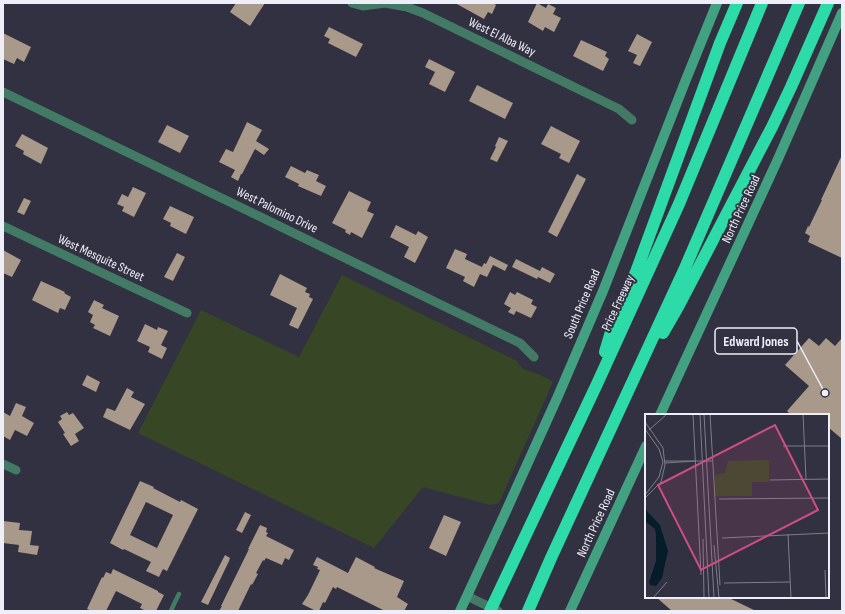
<svg xmlns="http://www.w3.org/2000/svg" width="845" height="614" font-family="'Sofia Sans Condensed',sans-serif">
	<rect width="100%" height="100%" fill="#323141"/>
	<!-- green -->
	<path fill="#374726" d="M342 275 517 361C523 372 528 370 538 374 543 376 548 379 553 382L499 503 490 505 423 487 374 548 138 433 201 310 299 357Z"/>
	<!-- building -->
	<path fill="#a8998b" fill-rule="evenodd" d="M236 3H265L250 26 230 12Z
		M455 3H493L496 5 492 14 488 12 484 19Z
		M537 3 546 8 548 4 556 8 553 14 561 18 554 32 545 27 543 31 528 22Z
		M329 27 363 44 356 57 328 43 330 39 324 36Z
		M3 33 31 47 24 62 17 58 14 64 3 59Z
		M637 34 652 42 640 66 633 63 637 55 628 51Z
		M581 40 607 52 605 56 609 59 603 71 573 56Z
		M429 59 455 72 445 92 429 84 435 72 425 67Z
		M477 85 513 103 505 119 469 101Z
		M247 122 262 130 256 141 269 149 264 155 255 149 242 174H241L238 181 231 177 235 170 219 162 226 149 233 152Z
		M167 125 189 136 180 153 158 142Z
		M551 126 580 141 569 163 559 158 561 154 541 144Z
		M22 134 48 148 41 164 23 154 24 151 15 146Z
		M499 137 508 141 497 162 490 159 496 147 495 146Z
		M842 155V258L808 242 810 236 805 233 808 226 809 227 822 200H821Z
		M291 166 305 173 307 170 319 175 316 181 326 186 321 196 298 186 299 184 285 177Z
		M577 174 586 179 557 237 548 232Z
		M133 187 146 193 134 217 122 211 124 207 117 204 122 194 128 197Z
		M349 191 371 202 367 211 374 214 362 238 351 232 350 235 345 232 346 230 332 223Z
		M24 198 31 201 24 215 17 212Z
		M170 206 194 217 186 234 170 226 171 223 163 219Z
		M396 225 416 235 418 231 428 237 415 263 404 257 409 247 390 237Z
		M455 249 467 254 465 259 482 267 484 263 486 264 490 256 508 265 505 271 493 265 487 277 480 274 474 287 463 281 465 277 446 268Z
		M3 250 21 260 12 277 3 273Z
		M177 253 185 257 173 281 164 277Z
		M516 259 540 271 542 267 555 274 550 283 538 277 537 279 512 267Z
		M280 274 307 288 305 292 310 294 309 297 313 299 298 329 289 325 297 308 270 295Z
		M41 281 65 292 64 293 71 297 65 310 60 308 58 313 32 300Z
		M510 292 515 295 517 292 533 300 531 304 537 307 531 318 516 311 514 315 508 312 511 308 504 304Z
		M94 300 104 305 102 308 119 316 110 336 93 328 95 325 90 322 93 315 88 312Z
		M145 324 157 330 158 327 168 331 161 345 167 348 162 359 148 352 150 347 137 341Z
		M809 338 819 346 826 338 835 346 842 338V439L828 427V415H791L787 411 809 386 785 365Z
		M87 375 100 382 96 392 82 385Z
		M127 388 134 392 131 397 145 404 130 430 103 417 107 408 115 411Z
		M16 403 26 407 22 416 34 423 27 436 15 430 10 440 3 436V412L10 416Z
		M67 412 69 415 73 413 84 428 75 434 79 441 71 446 63 434 65 433 58 422 62 419 60 416Z
		M140 481 154 487 153 488 180 502 181 500 198 509 167 571 163 569 159 577 146 571 151 562 124 549 123 550 110 543ZM146 502 173 515 157 548 130 535Z
		M245 512 251 515 242 533 236 530Z
		M444 515 461 522 446 556 429 548Z
		M3 521 20 523 19 530 32 531 30 545 39 546 37 555 18 552 19 545 3 543Z
		M260 525 267 528 266 532 268 533 266 536 294 550 289 560 285 558 282 565 266 558 264 561 263 560 256 573 258 574 252 585 251 584 238 611H219L222 606H221L249 549H248Z
		M225 555 230 558 229 561 208 605 201 602Z
		M317 557 348 573 356 557 375 567 374 568 404 581 397 597 408 604 404 611H385L337 587 336 589 333 587 325 603 323 602 319 611H316L302 604 308 595 320 570 317 569 318 567 313 565Z
		M113 569 158 591V592L164 595 156 611H146L140 608 142 604 116 591 106 611H92L87 609 102 577 103 578 106 572 111 574Z
		M656 597H727L756 611H672Z"/>
	<g fill="none" stroke-linecap="round" stroke-linejoin="round">
		<!-- service -->
		<path stroke="#427a65" stroke-width="4.5" d="M171 611 174 604 179 594"/>
		<!-- minor -->
		<path stroke="#427a65" stroke-width="9" d="M352 3 363 6 385 3 407 7 423 13 619 109 632 120
			M3 92 520 343 534 357
			M3 226 187 313
			M3 464 16 470
			M467 596 498 611"/>
		<!-- secondary -->
		<path stroke="#41a181" stroke-width="10" d="M660 415 778 159 842 13
			M460 611 502 520 558 396 603 291 685 82 717 3
			M570 611 646 446"/>
		<!-- motorway -->
		<path stroke="#2ddba9" stroke-width="12" d="M663 333 678 307 772 127 791 87 828 3
			M605 352 613 325 636 272 720 43 737 3
			M490 611 597 384 679 204 762 3
			M528 611 551 558 685 268 799 3"/>
	</g>
	<g text-anchor="middle" dominant-baseline="central" stroke-width="4" stroke-linejoin="round" paint-order="stroke">
		<!-- street labels -->
		<g font-size="13" fill="#eeeef9" stroke="#323141">
			<text transform="translate(502 37) rotate(26)">West El Alba Way</text>
			<text transform="translate(741 209) rotate(-65)">North Price Road</text>
			<text transform="translate(277 210) rotate(26)">West Palomino Drive</text>
			<text transform="translate(101 258) rotate(25)">West Mesquite Street</text>
			<text transform="translate(618 303) rotate(-65)">Price Freeway</text>
			<text transform="translate(582 304) rotate(-67)">South Price Road</text>
			<text transform="translate(596 523) rotate(-65)">North Price Road</text>
		</g>
	</g>
	<!-- overview -->
	<g transform="translate(645 414)">
		<rect width="184" height="184" fill="#323141"/>
		<path d="M124 46V68H107V82H70V61L80 59 83 47Z" fill="#374726"/>
		<path d="M0 95 15 111 23 137 17 164 11 172 5 171 4 168 11 147V120L10 115 0 107Z" fill="#051d29"/>
		<path fill="none" stroke="#7d7d8b" stroke-width="1" d="M48 0 56 161M55 0 64 184M59 0 69 184M65 0 75 171M158 0 161 65M0 8 18 34 20 51 16 68 0 84M0 15 14 35 18 48 14 63 0 81M4 16 22 0M138 32H183M20 47H67M20 49 51 47M125 66 184 65M74 85 184 84M143 120 146 184M77 124 184 119M58 125 59 184M69 131 74 184M180 156 181 184M79 169 145 168M8 184 22 168"/>
		<path fill="#cd4e82" fill-opacity="0.15" stroke="#cd4e82" stroke-width="2" d="M130 11 173 96 56 156 13 71Z"/>
		<rect width="184" height="184" fill="none" stroke="#eeeef9" stroke-width="2"/>
	</g>
	<!-- callouts -->
	<path fill="none" stroke="#eeeef9" stroke-width="1.5" d="M825 393L797 341"/>
	<circle fill="#eeeef9" stroke="#323141" stroke-width="1.5" cx="825" cy="393" r="4"/>
	<rect fill="#323141" stroke="#eeeef9" stroke-width="1.5" x="715" y="328" width="82" height="26" rx="4"/>
	<g font-size="14" text-anchor="middle" font-weight="bold" fill="#eeeef9">
		<text x="756" y="346">Edward Jones</text>
	</g>
	<!-- border -->
	<rect width="845" height="614" fill="none" stroke="#eeeef9" stroke-width="8"/>
</svg>
